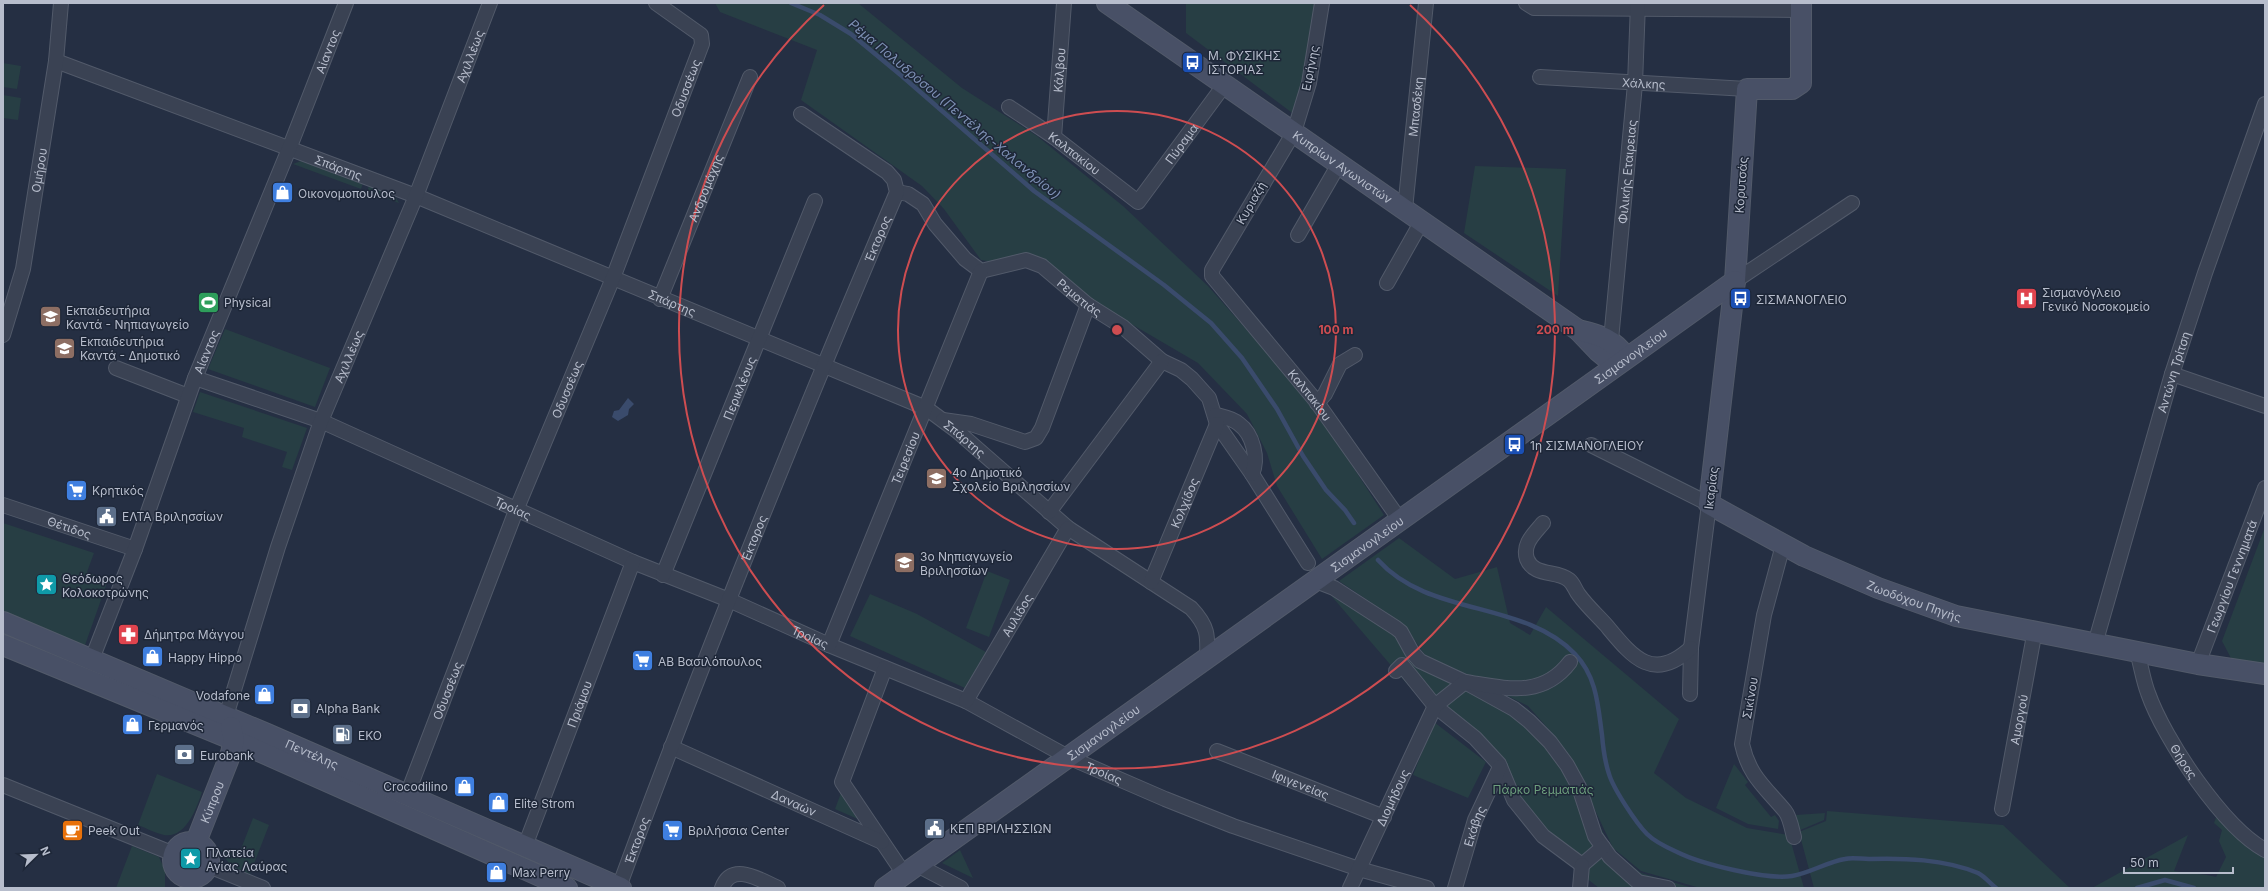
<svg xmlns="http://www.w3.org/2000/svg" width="2268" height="891" font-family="Inter,sans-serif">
	<rect width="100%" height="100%" fill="#252f43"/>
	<!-- green -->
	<path fill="#273e44" d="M715 3H858L962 88 1037 136 1123 206 1208 286 1313 405 1384 515 1322 559 1277 486 1267 453 1247 414 1198 363 1092 301 1043 258 1027 254 992 262 981 260 944 209 922 186 801 100 817 50 720 12Z
		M1186 3H1318L1295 115 1186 33Z
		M3 63 21 66 17 89 3 87Z
		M3 95 21 98 18 120 3 118Z
		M301 161 363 183 361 189 293 164Z
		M1475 166 1566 169 1558 296 1464 233Z
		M369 186 395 196 399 203 367 191Z
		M225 329 330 368 315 407 208 369Z
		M200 392 307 428 292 470 282 467 287 452 242 437 244 428 193 412Z
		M3 523 94 553 87 572 108 580 84 648 3 614Z
		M2265 527V667L2234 664 2222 641Z
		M1399 538 1455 579 1497 567 1510 623 1530 635 1546 607 1679 719 1654 773 1686 798 1747 828 1789 835 1804 888H1700L1641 871 1613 848 1573 764 1552 733 1528 706 1425 655 1403 624 1339 581Z
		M987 571 1010 580 989 637 966 628Z
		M1338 582 1402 625 1423 656 1527 708 1551 735 1571 765 1611 849 1641 873 1693 888H1599L1549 849 1491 761 1425 705 1322 585Z
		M870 594 917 614 986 652 965 688 850 636Z
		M1434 722 1486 762 1468 798 1413 775Z
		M1734 764 1748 782 1745 785 1771 817 1775 815 1779 821 1778 829 1748 824 1716 808Z
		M157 774 202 792C197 807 186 839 164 835 155 833 146 828 138 825Z
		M841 793 860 820 835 809Z
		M1827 811 2003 825 2070 888H1814L1799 832 1826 821Z
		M1825 813 1824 820 1798 831 1796 815Z
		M2217 815 2265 855V888H2092L2188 835 2174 871C2189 874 2202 873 2216 877L2226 857 2219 841 2222 830 2214 823Z
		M253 818 269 825 250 874C235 868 227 865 221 850L241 849Z
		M132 846 159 857 165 870V888H116Z
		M960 850 973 878 942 863Z
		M181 860a9 9 0 1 1 18 0a9 9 0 1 1-18 0Z"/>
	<!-- water -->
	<path fill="#3a4b6c" d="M628 398 634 404 629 409 628 415 618 421 612 417 614 411 619 410Z"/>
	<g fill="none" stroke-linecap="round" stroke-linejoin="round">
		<!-- stream -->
		<path stroke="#3a4b6c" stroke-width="4.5" d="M791 3 820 15 851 34 903 77 1034 191 1164 285 1211 323 1242 358 1277 409 1303 456 1326 490 1345 510 1354 523
			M1378 560C1429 617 1523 600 1575 654 1597 677 1598 706 1602 735 1603 747 1605 762 1609 774 1613 788 1636 823 1647 834 1654 841 1668 848 1677 852 1701 864 1766 880 1792 876 1810 873 1827 862 1845 859 1852 857 1861 859 1869 859 1904 858 1944 859 1978 873 1984 876 1990 883 1996 888
			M2137 888 2165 880 2194 888"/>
		<defs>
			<g id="street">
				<path id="s1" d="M1322 3 1309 83 1294 132 1212 270V276L1316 401 1400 520"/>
				<path d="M1526 3 1534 8 1801 10"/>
				<path id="s2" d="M56 61 416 196 926 408 957 431 1068 528 1191 608C1208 626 1208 635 1207 658"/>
				<path id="s3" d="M1540 77 1747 89"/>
				<path id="s4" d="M1009 107 1054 137 1138 202 1225 84"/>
				<path id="s5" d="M1054 137 1064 3"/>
				<path id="s6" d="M897 192 908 194 923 204 935 224 965 259 981 271 1026 260 1042 266 1088 305 1123 327 1162 361 1181 370 1192 379 1209 398 1217 424 1252 474 1308 563"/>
				<path id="s7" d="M1405 209 1426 3"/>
				<path d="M1298 235 1339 164"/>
				<path d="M1735 281 1852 203"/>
				<path d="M1387 283 1422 221"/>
				<path id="s8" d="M660 299 750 77"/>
				<path id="s9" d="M3 335 23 269 56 61 61 3"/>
				<path id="s10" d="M1611 340 1635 84 1638 3"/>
				<path d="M116 368 188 396"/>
				<path d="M2172 374 2265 406"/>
				<path id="s11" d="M195 378 321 421 633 562 729 600 829 645 966 701 1068 757 1165 799 1233 826 1359 869 1427 888"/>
				<path d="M1317 403 1325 394 1340 364 1355 355"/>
				<path d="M1216 415C1224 417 1232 418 1239 424 1253 434 1259 459 1252 474"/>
				<path d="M943 420 971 424 1025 442 1036 438 1042 428 1088 305"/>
				<path d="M1591 445 1709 504 1691 648 1690 694"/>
				<path id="s12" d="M3 505 135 549"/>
				<path d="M1049 512 1162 361"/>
				<path d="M1543 523C1534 534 1522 544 1527 559 1534 577 1557 570 1569 580 1574 584 1575 590 1579 595 1587 606 1597 615 1606 625 1631 655 1652 684 1691 648"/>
				<path d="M1783 545 1764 615 1742 744C1749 776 1765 787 1785 811 1790 817 1792 830 1794 837"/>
				<path id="s13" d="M663 575 815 201"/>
				<path d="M1318 578 1321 583 1334 588 1396 628 1401 632 1412 652 1420 661 1465 682 1514 709 1529 721 1550 742 1567 765 1579 787 1595 836 1610 857 1638 882 1668 888"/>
				<path id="s14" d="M1151 582 1217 424"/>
				<path id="s15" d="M2095 644 2172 374 2205 273 2265 104"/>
				<path id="s16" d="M829 645 981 271"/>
				<path id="s17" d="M2137 652C2141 665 2143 680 2148 693 2164 739 2223 827 2265 850"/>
				<path id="s18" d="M92 659 135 549 195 378 289 149 346 3"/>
				<path id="s19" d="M2198 664 2265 488"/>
				<path d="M885 668 842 782 904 874"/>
				<path d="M1396 671 1402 665 1435 706 1475 738 1499 764 1514 800 1543 836 1582 865"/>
				<path id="s20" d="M966 701 1068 528"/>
				<path id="s21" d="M226 716 278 547 321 421 416 196 490 3"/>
				<path id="s22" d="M671 747 882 842"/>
				<path id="s23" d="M1217 751 1384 817"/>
				<path d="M3 785 174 854"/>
				<path id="s24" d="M407 795 517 508 613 278 702 44 701 35 656 3"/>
				<path id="s25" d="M2002 809 2035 630"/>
				<path id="s26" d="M525 846 633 562"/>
				<path d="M917 865 961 888"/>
				<path d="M1582 865 1603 847"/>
				<path d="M209 866 263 888"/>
				<path id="s27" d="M619 887C705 653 799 422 897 192L894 180 887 172 801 114"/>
				<path d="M722 888C732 861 760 880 778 888"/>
				<path id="s28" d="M1350 888 1435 706 1465 682C1505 688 1542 699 1570 662"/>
				<path id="s29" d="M1455 888 1475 820 1500 767"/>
				<path d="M1580 888 1582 865"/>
			</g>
			<g id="secondary">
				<path id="s30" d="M1107 3 1578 330 1598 351 1615 365"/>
				<path id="s31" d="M1801 3V83L1792 89H1747L1735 281 1709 504 1804 556 1878 588 1956 616 2198 664 2265 674"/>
				<path d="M1578 330C1600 335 1613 339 1626 357"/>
				<path id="s32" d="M3 622 267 734 621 888"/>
				<path d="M3 645 234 740 567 888"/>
				<circle cx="191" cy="860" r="18"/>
				<path id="s33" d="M196 842 231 753 234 740 231 727"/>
				<path id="s34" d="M885 888 1735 281"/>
			</g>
		</defs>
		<!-- street casing -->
		<use href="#street" stroke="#525a6a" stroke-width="16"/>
		<!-- secondary casing -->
		<use href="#secondary" stroke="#525a6a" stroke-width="22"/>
		<!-- street -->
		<use href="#street" stroke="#3a4253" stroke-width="14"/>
		<!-- secondary -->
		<use href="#secondary" stroke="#485066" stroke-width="20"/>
	</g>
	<!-- distance rings -->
	<g fill="none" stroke="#ce4d51" stroke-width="2">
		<circle cx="1117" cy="330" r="219"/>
		<path d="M1410 5A438 438 0 1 1 824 5"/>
	</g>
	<!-- icons -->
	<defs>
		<symbol id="bus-square" viewBox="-11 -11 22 22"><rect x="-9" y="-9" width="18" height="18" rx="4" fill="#1a4fb4" stroke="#1e2738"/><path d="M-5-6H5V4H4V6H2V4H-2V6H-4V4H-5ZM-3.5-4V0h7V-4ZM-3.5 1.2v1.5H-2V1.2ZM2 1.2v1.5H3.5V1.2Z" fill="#fff"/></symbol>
		<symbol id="shop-square" viewBox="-11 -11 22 22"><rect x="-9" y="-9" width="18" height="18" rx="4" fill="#3f7fe0" stroke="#1e2738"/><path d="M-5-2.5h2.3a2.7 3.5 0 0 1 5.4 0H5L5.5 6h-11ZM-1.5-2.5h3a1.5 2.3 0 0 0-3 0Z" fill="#fff"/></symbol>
		<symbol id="hospital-square" viewBox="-11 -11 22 22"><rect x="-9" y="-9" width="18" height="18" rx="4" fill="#e0444e" stroke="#1e2738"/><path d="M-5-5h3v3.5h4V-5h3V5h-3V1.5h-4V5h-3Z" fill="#fff"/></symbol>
		<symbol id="stadium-square" viewBox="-11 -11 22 22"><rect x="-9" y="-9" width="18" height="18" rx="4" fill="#2e9e5b" stroke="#1e2738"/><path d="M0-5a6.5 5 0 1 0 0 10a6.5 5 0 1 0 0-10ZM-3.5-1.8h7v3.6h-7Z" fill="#fff"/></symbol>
		<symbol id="school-square" viewBox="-11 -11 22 22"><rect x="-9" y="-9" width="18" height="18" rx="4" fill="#8d6e63" stroke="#1e2738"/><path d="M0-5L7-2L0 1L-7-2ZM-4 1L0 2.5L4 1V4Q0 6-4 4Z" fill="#fff"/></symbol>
		<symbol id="supermarket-square" viewBox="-11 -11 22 22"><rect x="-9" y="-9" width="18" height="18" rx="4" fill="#3f7fe0" stroke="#1e2738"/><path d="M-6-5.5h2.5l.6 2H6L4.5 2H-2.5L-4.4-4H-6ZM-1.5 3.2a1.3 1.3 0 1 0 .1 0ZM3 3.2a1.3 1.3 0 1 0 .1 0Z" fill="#fff"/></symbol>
		<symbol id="civic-square" viewBox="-11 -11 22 22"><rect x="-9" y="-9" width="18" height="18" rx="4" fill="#5c6f8a" stroke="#1e2738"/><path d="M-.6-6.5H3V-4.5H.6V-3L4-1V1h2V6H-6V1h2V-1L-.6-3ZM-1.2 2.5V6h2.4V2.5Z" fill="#fff"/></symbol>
		<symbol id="sight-square" viewBox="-11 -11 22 22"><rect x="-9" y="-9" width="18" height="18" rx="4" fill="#0f9aa8" stroke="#1e2738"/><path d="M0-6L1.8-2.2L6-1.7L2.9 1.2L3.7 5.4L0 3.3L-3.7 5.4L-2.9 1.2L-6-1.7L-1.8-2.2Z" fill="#fff"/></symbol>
		<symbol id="pharmacy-square" viewBox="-11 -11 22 22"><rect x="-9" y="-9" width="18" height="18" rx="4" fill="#e0444e" stroke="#1e2738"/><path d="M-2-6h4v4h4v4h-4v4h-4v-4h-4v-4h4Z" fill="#fff"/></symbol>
		<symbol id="bank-square" viewBox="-11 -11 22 22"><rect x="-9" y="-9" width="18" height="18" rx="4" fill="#5c6f8a" stroke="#1e2738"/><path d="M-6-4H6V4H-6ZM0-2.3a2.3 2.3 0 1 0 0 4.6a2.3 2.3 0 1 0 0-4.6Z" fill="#fff"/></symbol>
		<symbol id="fuel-square" viewBox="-11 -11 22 22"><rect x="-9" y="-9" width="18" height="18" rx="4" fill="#5c6f8a" stroke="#1e2738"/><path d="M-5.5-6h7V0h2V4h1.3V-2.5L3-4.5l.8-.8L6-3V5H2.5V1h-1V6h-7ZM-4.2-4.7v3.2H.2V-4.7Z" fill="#fff"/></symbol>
		<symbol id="cafe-square" viewBox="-11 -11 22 22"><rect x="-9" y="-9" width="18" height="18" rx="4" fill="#e8710a" stroke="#1e2738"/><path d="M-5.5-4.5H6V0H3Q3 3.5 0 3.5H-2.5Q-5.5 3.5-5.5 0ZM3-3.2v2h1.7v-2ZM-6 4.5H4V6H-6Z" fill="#fff"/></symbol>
	</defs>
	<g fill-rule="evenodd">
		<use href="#bus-square" x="1180" y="50" width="25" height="25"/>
		<use href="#shop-square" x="270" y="180" width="25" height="25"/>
		<use href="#bus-square" x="1728" y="286" width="25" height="25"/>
		<use href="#hospital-square" x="2014" y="286" width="25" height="25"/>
		<use href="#stadium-square" x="196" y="290" width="25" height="25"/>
		<use href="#school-square" x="38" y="304" width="25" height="25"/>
		<use href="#school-square" x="52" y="336" width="25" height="25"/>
		<use href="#bus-square" x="1502" y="432" width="25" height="25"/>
		<use href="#school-square" x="924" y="466" width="25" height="25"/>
		<use href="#supermarket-square" x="64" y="478" width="25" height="25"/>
		<use href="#civic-square" x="94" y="504" width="25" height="25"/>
		<use href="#school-square" x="892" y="550" width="25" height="25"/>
		<use href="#sight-square" x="34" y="572" width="25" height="25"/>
		<use href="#pharmacy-square" x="116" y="622" width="25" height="25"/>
		<use href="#shop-square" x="140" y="644" width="25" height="25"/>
		<use href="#supermarket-square" x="630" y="648" width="25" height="25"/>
		<use href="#shop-square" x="252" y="682" width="25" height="25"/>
		<use href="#bank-square" x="288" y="696" width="25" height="25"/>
		<use href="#shop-square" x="120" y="712" width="25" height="25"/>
		<use href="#fuel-square" x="330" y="722" width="25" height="25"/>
		<use href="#bank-square" x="172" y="742" width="25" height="25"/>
		<use href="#shop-square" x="452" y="774" width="25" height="25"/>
		<use href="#shop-square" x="486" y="790" width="25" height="25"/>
		<use href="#civic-square" x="922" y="816" width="25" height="25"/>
		<use href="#cafe-square" x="60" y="818" width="25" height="25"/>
		<use href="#supermarket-square" x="660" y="818" width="25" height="25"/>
		<use href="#sight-square" x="178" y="846" width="25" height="25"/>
		<use href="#shop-square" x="484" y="860" width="25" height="25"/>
	</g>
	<g text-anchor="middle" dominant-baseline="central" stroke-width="3" stroke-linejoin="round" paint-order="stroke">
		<!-- street labels -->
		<g font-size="12" fill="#b7bdcc" stroke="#1e2738">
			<text stroke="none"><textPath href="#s18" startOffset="652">Αίαντος</textPath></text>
			<text stroke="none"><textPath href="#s21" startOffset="704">Αχιλλέως</textPath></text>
			<text transform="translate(1310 68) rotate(-79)">Ειρήνης</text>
			<text stroke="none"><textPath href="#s5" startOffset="67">Κάλβου</textPath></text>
			<text stroke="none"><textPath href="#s3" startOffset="104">Χάλκης</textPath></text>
			<text stroke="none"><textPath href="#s24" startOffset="760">Οδυσσέως</textPath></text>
			<text stroke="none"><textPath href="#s7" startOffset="103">Μπασδέκη</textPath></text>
			<text stroke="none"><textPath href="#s4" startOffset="233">Πύραμα</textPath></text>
			<text stroke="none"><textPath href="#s4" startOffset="80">Καλπακίου</textPath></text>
			<text stroke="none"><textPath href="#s30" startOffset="287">Κυπρίων Αγωνιστών</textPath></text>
			<text stroke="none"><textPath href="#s2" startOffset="302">Σπάρτης</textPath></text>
			<text stroke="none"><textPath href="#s9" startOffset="169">Ομήρου</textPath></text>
			<text stroke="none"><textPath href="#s10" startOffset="169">Φιλικής Εταιρειας</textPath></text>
			<text transform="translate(1741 185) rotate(-86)">Κορυτσάς</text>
			<text stroke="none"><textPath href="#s8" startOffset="120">Ανδρομάχης</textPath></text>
			<text transform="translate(1251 203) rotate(-60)">Κυριαζή</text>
			<text stroke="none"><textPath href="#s27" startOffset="698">Έκτορος</textPath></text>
			<text stroke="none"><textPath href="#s6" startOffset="231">Ρεματιάς</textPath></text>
			<text stroke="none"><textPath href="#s2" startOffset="662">Σπάρτης</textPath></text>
			<text stroke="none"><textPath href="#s18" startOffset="328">Αίαντος</textPath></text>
			<text stroke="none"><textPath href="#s34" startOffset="916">Σισμανογλείου</textPath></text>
			<text stroke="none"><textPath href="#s21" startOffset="380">Αχιλλέως</textPath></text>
			<text stroke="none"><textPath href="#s15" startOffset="283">Αντώνη Τρίτση</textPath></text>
			<text stroke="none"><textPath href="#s13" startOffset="202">Περικλέους</textPath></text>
			<text stroke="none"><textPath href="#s24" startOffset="436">Οδυσσέως</textPath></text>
			<text stroke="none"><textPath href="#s1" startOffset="453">Καλπακίου</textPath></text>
			<text stroke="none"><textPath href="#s2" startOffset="986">Σπάρτης</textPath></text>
			<text stroke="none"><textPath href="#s16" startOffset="202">Τειρεσίου</textPath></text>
			<text transform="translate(1711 488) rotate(-83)">Ικαρίας</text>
			<text stroke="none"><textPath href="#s14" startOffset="86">Κολχίδος</textPath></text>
			<text stroke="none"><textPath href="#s11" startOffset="344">Τροίας</textPath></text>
			<text stroke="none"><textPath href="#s12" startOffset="70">Θέτιδος</textPath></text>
			<text stroke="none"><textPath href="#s27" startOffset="374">Έκτορος</textPath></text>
			<text stroke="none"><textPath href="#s34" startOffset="592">Σισμανογλείου</textPath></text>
			<text stroke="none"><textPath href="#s19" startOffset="94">Γεωργίου Γεννηματά</textPath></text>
			<text stroke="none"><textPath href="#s31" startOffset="780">Ζωοδόχου Πηγής</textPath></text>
			<text stroke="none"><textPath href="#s20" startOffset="100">Αυλίδος</textPath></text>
			<text stroke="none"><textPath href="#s11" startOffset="668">Τροίας</textPath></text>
			<text stroke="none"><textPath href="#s24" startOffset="112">Οδυσσέως</textPath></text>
			<text transform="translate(1750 698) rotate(-80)">Σικίνου</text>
			<text stroke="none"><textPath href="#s26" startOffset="152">Πριάμου</textPath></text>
			<text stroke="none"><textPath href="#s25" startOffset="91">Αμοργού</textPath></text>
			<text stroke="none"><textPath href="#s34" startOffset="268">Σισμανογλείου</textPath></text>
			<text stroke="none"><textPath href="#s32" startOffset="336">Πεντέλης</textPath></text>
			<text stroke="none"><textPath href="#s17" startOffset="120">Θήρας</textPath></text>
			<text stroke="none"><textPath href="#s11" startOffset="992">Τροίας</textPath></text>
			<text stroke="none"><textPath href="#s23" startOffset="90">Ιφιγενείας</textPath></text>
			<text stroke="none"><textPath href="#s28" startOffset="100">Διομήδους</textPath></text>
			<text stroke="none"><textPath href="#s33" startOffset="43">Κύπρου</textPath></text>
			<text stroke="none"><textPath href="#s22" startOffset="135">Δαναών</textPath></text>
			<text stroke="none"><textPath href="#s29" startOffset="65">Εκάβης</textPath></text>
			<text stroke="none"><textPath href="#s27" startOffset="50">Έκτορος</textPath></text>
		</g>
		<!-- poi labels -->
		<g font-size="12" fill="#b7bdcc" stroke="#1e2738" text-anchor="start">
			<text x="1208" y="55">Μ. ΦΥΣΙΚΗΣ<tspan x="1208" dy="14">ΙΣΤΟΡΙΑΣ</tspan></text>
			<text x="298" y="193">Οικονομοπουλος</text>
			<text x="2042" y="292">Σισμανόγλειο<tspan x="2042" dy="14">Γενικό Νοσοκομείο</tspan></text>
			<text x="1756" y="299">ΣΙΣΜΑΝΟΓΛΕΙΟ</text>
			<text x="224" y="302">Physical</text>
			<text x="66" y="310">Εκπαιδευτήρια<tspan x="66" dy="14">Καντά - Νηπιαγωγείο</tspan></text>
			<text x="80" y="341">Εκπαιδευτήρια<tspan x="80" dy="14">Καντά - Δημοτικό</tspan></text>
			<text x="1530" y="445">1η ΣΙΣΜΑΝΟΓΛΕΙΟΥ</text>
			<text x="952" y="472">4o Δημοτικό<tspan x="952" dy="14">Σχολείο Βριλησσίων</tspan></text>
			<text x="92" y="490">Κρητικός</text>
			<text x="122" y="516">ΕΛΤΑ Βριλησσίων</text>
			<text x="920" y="556">3ο Νηπιαγωγείο<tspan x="920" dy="14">Βριλησσίων</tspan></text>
			<text x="62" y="578">Θεόδωρος<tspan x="62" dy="14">Κολοκοτρώνης</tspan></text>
			<text x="144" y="634">Δήμητρα Μάγγου</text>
			<text x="168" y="657">Happy Hippo</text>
			<text x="658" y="661">ΑΒ Βασιλόπουλος</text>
			<text x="250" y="695" text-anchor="end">Vodafone</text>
			<text x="316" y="708">Alpha Bank</text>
			<text x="148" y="725">Γερμανός</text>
			<text x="358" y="735">EKO</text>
			<text x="200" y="755">Eurobank</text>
			<text x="448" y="786" text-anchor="end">Crocodilino</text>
			<text x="514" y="803">Elite Strom</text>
			<text x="950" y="828">ΚΕΠ ΒΡΙΛΗΣΣΙΩΝ</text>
			<text x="88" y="830">Peek Out</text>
			<text x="688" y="830">Βριλήσσια Center</text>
			<text x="206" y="852">Πλατεία<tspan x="206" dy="14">Αγίας Λαύρας</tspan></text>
			<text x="512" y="872">Max Perry</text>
		</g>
		<!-- park labels -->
		<g font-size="12" fill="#6d9e7d" stroke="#1e2738">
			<text x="1543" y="789">Πάρκο Ρεμματιάς</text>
		</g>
		<!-- water labels -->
		<g font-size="13" font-style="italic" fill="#7d90b4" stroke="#1e2738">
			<text transform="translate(955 109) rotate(40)">Ρέμα Πολυδρόσου (Πεντέλης-Χαλανδρίου)</text>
		</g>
	</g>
	<circle cx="1117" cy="330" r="6" fill="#ce4d51" stroke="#1e2738" stroke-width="2"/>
	<g font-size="12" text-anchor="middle" font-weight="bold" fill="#ce4d51" stroke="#1e2738" stroke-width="3" stroke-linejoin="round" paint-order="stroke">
		<text x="1336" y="334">100 m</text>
		<text x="1555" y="334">200 m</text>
	</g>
	<!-- border -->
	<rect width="2268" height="891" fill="none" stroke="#b7bdcc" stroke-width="8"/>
	<!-- north arrow -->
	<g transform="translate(36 855) rotate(67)" stroke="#1e2738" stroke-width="3" paint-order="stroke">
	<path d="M0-3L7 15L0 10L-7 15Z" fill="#b7bdcc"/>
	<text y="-6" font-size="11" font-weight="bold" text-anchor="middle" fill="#b7bdcc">N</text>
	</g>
	<!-- scale -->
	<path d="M2124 867v6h109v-6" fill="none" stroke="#b7bdcc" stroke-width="2"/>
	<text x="2130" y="867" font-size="12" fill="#b7bdcc" stroke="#1e2738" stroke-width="3" paint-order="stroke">50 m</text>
</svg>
